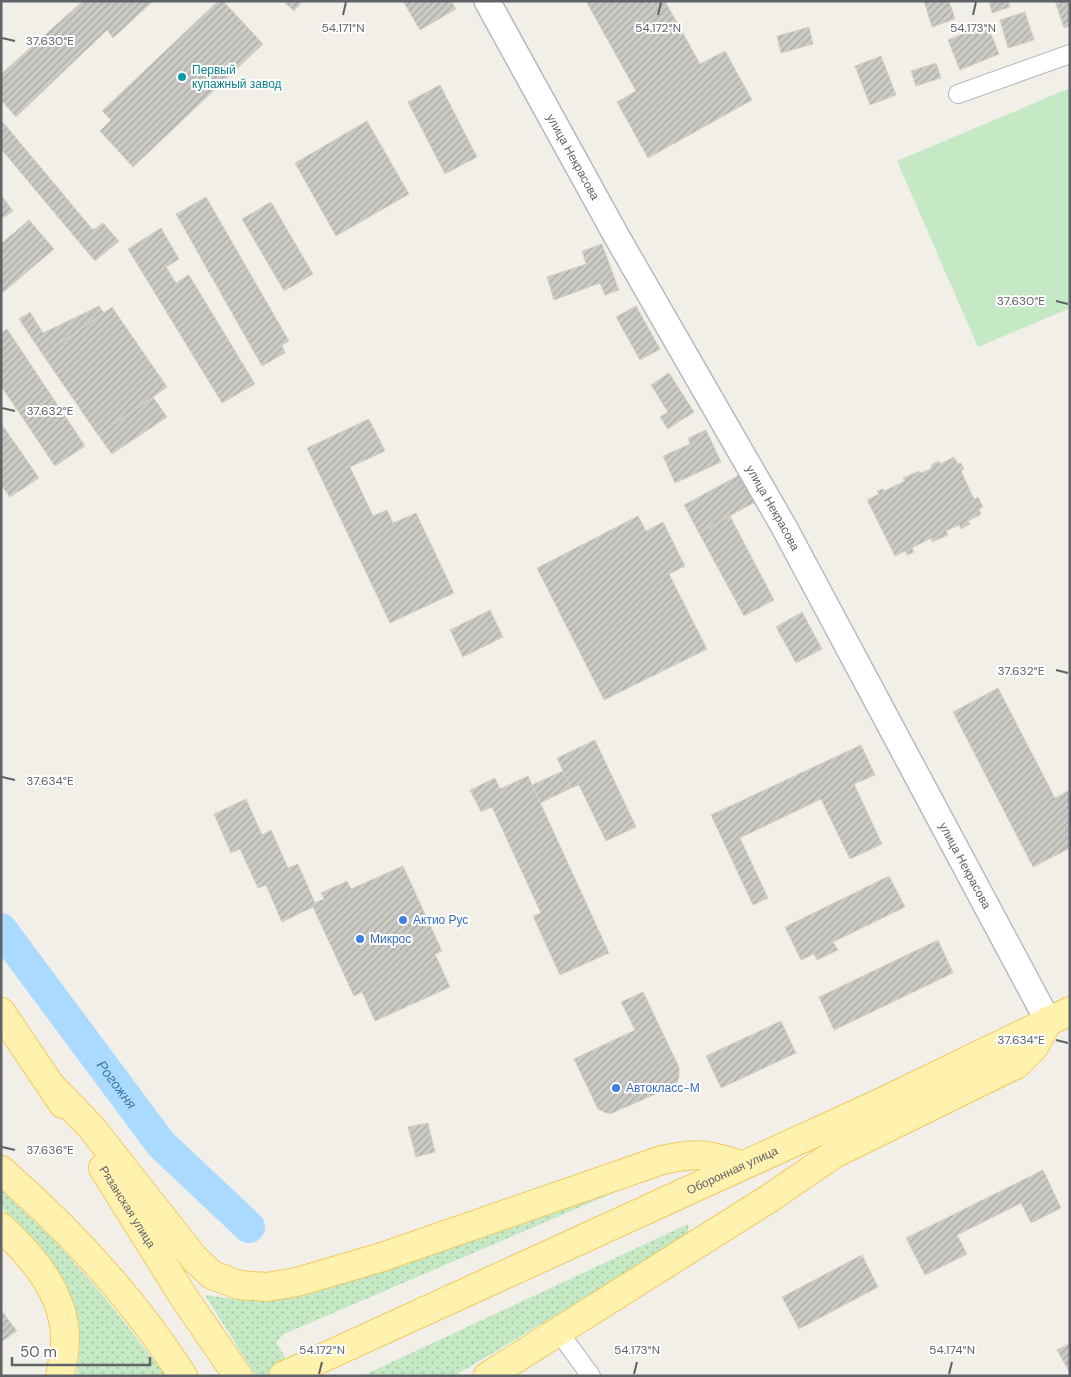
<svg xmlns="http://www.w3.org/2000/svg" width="1071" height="1377" font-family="'DM Sans',sans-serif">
	<defs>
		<pattern id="green-dots" width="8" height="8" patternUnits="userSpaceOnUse" patternTransform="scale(1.25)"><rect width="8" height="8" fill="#c5e8c5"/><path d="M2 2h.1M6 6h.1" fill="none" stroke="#a3c0a4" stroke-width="1.8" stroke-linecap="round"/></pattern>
		<pattern id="building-hatch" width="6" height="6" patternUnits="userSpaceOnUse" patternTransform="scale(1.25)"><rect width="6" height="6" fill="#cccac5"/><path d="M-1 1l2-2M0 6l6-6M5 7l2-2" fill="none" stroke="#a9a8a4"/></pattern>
	</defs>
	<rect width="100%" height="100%" fill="#f1efe8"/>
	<!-- green -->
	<path fill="url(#green-dots)" d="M641 1181 284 1334 276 1342 296 1376H256L205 1295 247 1301 281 1299 312 1292Z
		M1 1190 55 1241 106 1299 166 1376H77C79 1358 81 1339 78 1321 69 1274 35 1240 1 1207Z
		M688 1224 689 1236 454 1376H362Z"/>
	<!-- pitch -->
	<path fill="#c5e8c5" d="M1070 88V308L978 347 897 161Z"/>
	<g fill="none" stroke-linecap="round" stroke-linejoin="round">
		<!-- river -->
		<path stroke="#aadaff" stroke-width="32" id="s1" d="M1 929 161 1144 249 1227"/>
	</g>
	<!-- building -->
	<path fill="url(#building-hatch)" stroke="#d6d1c6" d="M83 1H153L113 38 107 30 16 117 1 100V74Z
		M218 1H223L263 44 133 167 100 131 111 120 102 111Z
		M283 1H303L294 11Z
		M403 1H451L456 9 420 30Z
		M586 1H665L700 64 725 51 752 100 648 158 617 102 636 91Z
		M924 1H949L955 19 932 27Z
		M989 1H1008L1010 7 992 13Z
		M1055 1H1070V26L1064 28Z
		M1025 12 1034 40 1008 48 1000 20Z
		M987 24 999 54 960 70 948 40Z
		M809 27 813 44 781 53 777 36Z
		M881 56 896 95 870 105 855 66Z
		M936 63 941 78 916 86 911 71Z
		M440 85 477 157 445 174 408 102Z
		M1 120 93 230 103 223 119 241 95 261 1 149Z
		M367 121 409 194 336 236 295 163Z
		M1 195 13 211 1 219Z
		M206 197 289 341 282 345 285 353 262 366 176 214Z
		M271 202 313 274 284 291 242 219Z
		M29 220 54 249 1 294V244Z
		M161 228 179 259 166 267 176 283 189 275 255 384 222 403 128 249Z
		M602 244 619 290 605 295 600 283 554 300 547 277 586 264 582 251Z
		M99 306 104 313 43 355 19 319 30 312 43 333Z
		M636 306 660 349 640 360 616 317Z
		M112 307 167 387 98 435 43 355Z
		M7 329 85 446 55 466 1 386V333Z
		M669 373 694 412 668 429 660 417 668 412 651 385Z
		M153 397 167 417 112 454 98 435Z
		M369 419 385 451 350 467 373 516 387 510 393 523 416 513 454 593 390 623 307 448Z
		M1 423 39 478 10 497 1 485Z
		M706 430 721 462 675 483 663 456 690 444 688 438Z
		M954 457 958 464 961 463 964 469 961 471 974 499 978 497 983 507 979 509 981 514 968 521 970 524 961 529 959 525 946 531 948 535 932 542 931 538 912 548 914 552 907 555 905 551 895 556 867 500 879 494 877 491 883 489 884 491 905 481 903 478 919 471 921 473 932 468 931 465 939 461 940 464Z
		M741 474 755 502 699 533 684 505Z
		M638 516 646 531 663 522 685 566 669 574 707 649 604 700 537 568Z
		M730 516 774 600 744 616 699 533Z
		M490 610 503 637 463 657 450 630Z
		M802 612 822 649 796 663 776 627Z
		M998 688 1055 798 1070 790V848L1033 867 953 712Z
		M595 740 636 827 606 841 579 785 571 788 557 758Z
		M861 745 875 775 854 784 882 844 850 859 821 799 740 838 768 898 753 905 711 815Z
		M563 771 571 788 540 803 532 785Z
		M528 776 609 953 560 975 533 916 541 913 492 807 481 812 470 790 495 778 500 789Z
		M246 799 262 835 271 830 288 868 298 864 315 903 324 899 321 893 347 881 351 889 403 866 442 951 435 954 450 987 375 1021 362 992 354 996 313 907 282 922 266 885 258 888 240 849 231 853 214 814Z
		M889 876 905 907 833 942 838 950 817 960 814 954 801 960 785 927Z
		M938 940 953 973 834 1030 819 997Z
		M643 992 679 1067V1077L676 1085 610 1114 604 1112 598 1109 574 1059 635 1030 621 1002Z
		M781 1021 796 1053 721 1088 706 1056Z
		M428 1123 435 1152 416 1157 408 1127Z
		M1043 1170 1061 1208 1031 1223 1021 1203 957 1235 967 1254 925 1275 906 1238Z
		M862 1255 878 1287 799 1329 782 1297Z
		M1 1310 17 1331 1 1342Z
		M1070 1343V1373L1057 1350Z"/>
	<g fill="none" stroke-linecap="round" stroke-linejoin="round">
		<defs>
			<path id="street" d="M958 94 1070 54
				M558 1331 591 1376"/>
			<g id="secondary">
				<path id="s2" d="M487 1 617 237 784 527 1048 1021"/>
			</g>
			<g id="primary">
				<path d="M1 1012 63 1104"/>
				<path d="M53 1088 91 1127 194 1258 212 1275 239 1285 267 1287 297 1282 382 1257 662 1160C698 1152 707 1154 741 1165"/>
				<path id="s3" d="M103 1168 185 1299 238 1376"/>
				<path d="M1 1170C71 1231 133 1298 183 1376"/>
				<path d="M1 1227C33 1257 66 1295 65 1341 65 1353 62 1365 60 1376"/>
				<path id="s4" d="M283 1376 882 1102 1070 1011"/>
				<path d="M488 1376 770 1198 834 1154 1017 1064 1034 1047 1048 1021"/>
			</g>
		</defs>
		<!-- street casing -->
		<use href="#street" stroke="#b5b8bc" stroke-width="20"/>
		<!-- secondary casing -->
		<use href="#secondary" stroke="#b6babf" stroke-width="28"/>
		<!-- primary casing -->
		<use href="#primary" stroke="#f2c960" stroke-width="30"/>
		<!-- street -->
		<use href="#street" stroke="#fff" stroke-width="18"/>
		<!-- secondary -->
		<use href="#secondary" stroke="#fff" stroke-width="25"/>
		<!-- primary -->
		<use href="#primary" stroke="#fff2af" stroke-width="28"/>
	</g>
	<!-- ticks -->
	<path fill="none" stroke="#5f6368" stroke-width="2" d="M343 15 346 2M658 15 661 2M973 15 976 2M2 38 15 41M1056 301 1068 304M2 408 15 411M1056 670 1068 673M2 777 15 780M1056 1040 1068 1043M2 1147 15 1150M319 1374 322 1362M634 1374 637 1362M949 1374 952 1362"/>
	<!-- markers -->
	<circle fill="#0f9aa8" stroke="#fff" stroke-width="2" cx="182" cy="77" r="5"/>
	<g fill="#3f7fe0" stroke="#fff" stroke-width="2">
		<circle cx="403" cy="920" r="5"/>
		<circle cx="360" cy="939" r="5"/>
		<circle cx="616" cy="1088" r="5"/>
	</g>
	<g text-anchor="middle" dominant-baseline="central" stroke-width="4" stroke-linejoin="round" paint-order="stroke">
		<!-- culture labels -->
		<g font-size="12" fill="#0d838f" stroke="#fff" text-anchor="start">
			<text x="192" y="70">Первый<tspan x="192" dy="14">купажный завод</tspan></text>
		</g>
		<!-- street labels -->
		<g font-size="12" fill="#5f6368" stroke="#fff">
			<text stroke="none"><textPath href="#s2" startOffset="178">улица Некрасова</textPath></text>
			<text stroke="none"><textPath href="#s2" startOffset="582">улица Некрасова</textPath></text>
			<text stroke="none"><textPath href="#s2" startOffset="988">улица Некрасова</textPath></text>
			<text stroke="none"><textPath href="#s4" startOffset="494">Оборонная улица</textPath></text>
			<text stroke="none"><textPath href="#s3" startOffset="46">Рязанская улица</textPath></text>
		</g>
		<!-- shop labels -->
		<g font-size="12" fill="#366cbe" stroke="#fff" text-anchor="start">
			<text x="413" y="920">Актио Рус</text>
			<text x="370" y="939">Микрос</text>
			<text x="626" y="1088">Автокласс-М</text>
		</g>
		<!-- water labels -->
		<g font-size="14" font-style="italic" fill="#4174aa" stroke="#fff">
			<text stroke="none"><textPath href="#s1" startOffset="194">Рогожня</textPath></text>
		</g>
	</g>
	<g font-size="12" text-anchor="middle" fill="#5f6368" stroke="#fff" stroke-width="4" stroke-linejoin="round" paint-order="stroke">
		<text x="343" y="32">54.171°N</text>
		<text x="658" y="32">54.172°N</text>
		<text x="973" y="32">54.173°N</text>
		<text x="50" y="45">37.630°E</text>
		<text x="1021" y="305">37.630°E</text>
		<text x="50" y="415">37.632°E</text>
		<text x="1021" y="675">37.632°E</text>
		<text x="50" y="785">37.634°E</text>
		<text x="1021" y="1044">37.634°E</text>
		<text x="50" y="1154">37.636°E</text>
		<text x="322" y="1354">54.172°N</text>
		<text x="637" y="1354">54.173°N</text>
		<text x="952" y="1354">54.174°N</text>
	</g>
	<!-- border -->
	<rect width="1071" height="1377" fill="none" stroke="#5f6368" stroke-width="5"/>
	<!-- scale -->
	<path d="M12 1357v8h138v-8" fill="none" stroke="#5f6368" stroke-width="2.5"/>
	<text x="20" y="1357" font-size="15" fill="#5f6368" stroke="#ffffff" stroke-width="4" paint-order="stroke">50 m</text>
</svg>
